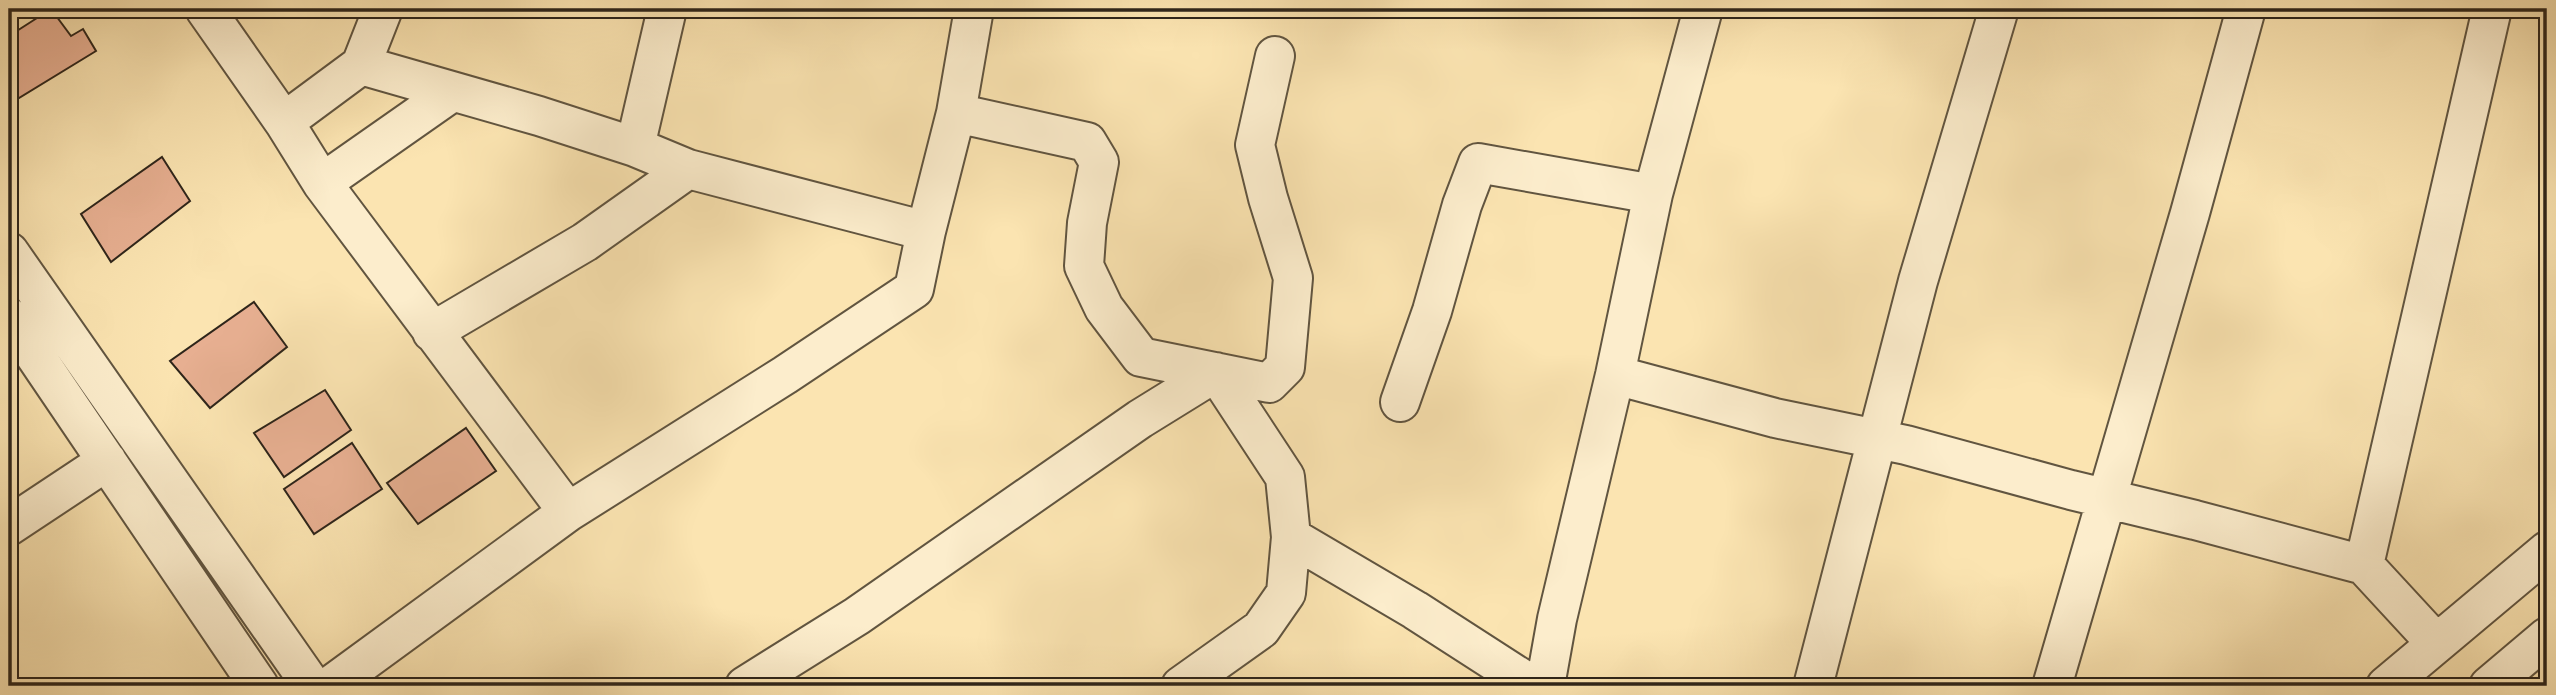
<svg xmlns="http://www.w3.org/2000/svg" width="2556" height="695" font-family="'Sorts Mill Goudy',serif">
	<rect width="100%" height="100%" fill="#fbe4b1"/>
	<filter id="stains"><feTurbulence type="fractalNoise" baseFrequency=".00286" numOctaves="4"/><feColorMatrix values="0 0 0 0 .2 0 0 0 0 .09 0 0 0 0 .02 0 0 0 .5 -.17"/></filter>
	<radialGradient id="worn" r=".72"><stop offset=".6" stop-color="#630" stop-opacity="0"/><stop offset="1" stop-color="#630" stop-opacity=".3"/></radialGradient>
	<!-- building -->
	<path fill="#e7af91" stroke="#2e251a" stroke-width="2" d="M51 9 71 36 83 29 96 51 14 101 9 90V36Z
		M162 157 190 201 111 262 81 214Z
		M254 302 287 347 210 408 170 361Z
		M325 390 351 430 284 477 254 433Z
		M466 428 496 471 418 524 387 483Z
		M352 443 382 489 314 534 284 489Z"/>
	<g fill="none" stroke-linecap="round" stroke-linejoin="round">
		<defs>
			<path id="minor" d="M205 9 284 122 322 183 568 512
				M361 65 383 9
				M956 113 974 9
				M284 122 361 65 539 116 635 147 688 169 926 231 914 289 785 375 568 512 330 686
				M635 147 667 9
				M322 183 452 92
				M926 231 956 113 1087 142 1099 162 1087 223 1084 266 1104 308 1141 357 1269 383 1285 367 1293 278 1268 198 1255 145 1275 56
				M9 252 312 686
				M9 317 259 686
				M432 332 585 242 688 169
				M1615 375 1775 418 1906 445 2071 490 2195 520 2364 565
				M1400 402 1432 311 1462 205 1478 163 1653 194
				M9 526 107 461
				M2436 643 2364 565 2492 9
				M745 686 857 616 1140 419 1216 372 1285 477 1291 537 1415 610 1533 686
				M1181 686 1261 629 1286 593 1291 537
				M1545 686 1557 619 1615 375 1653 194 1703 9
				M1813 686 1918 281 1999 9
				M2052 686 2190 213 2246 9
				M2386 686 2547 551
				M2489 686 2547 637"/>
		</defs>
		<!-- minor casing -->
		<use href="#minor" stroke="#615540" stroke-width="42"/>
		<!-- minor -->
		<use href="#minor" stroke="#fcedcc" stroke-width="38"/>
	</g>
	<!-- margin -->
	<rect width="2556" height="695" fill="none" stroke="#fbe4b1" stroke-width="35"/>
	<rect x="10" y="10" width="2535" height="674" fill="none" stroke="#2e251a" stroke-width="3.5"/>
	<rect x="18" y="18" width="2521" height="660" fill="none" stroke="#2e251a" stroke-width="2"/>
	<rect width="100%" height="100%" filter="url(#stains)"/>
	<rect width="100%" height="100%" fill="url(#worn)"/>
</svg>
